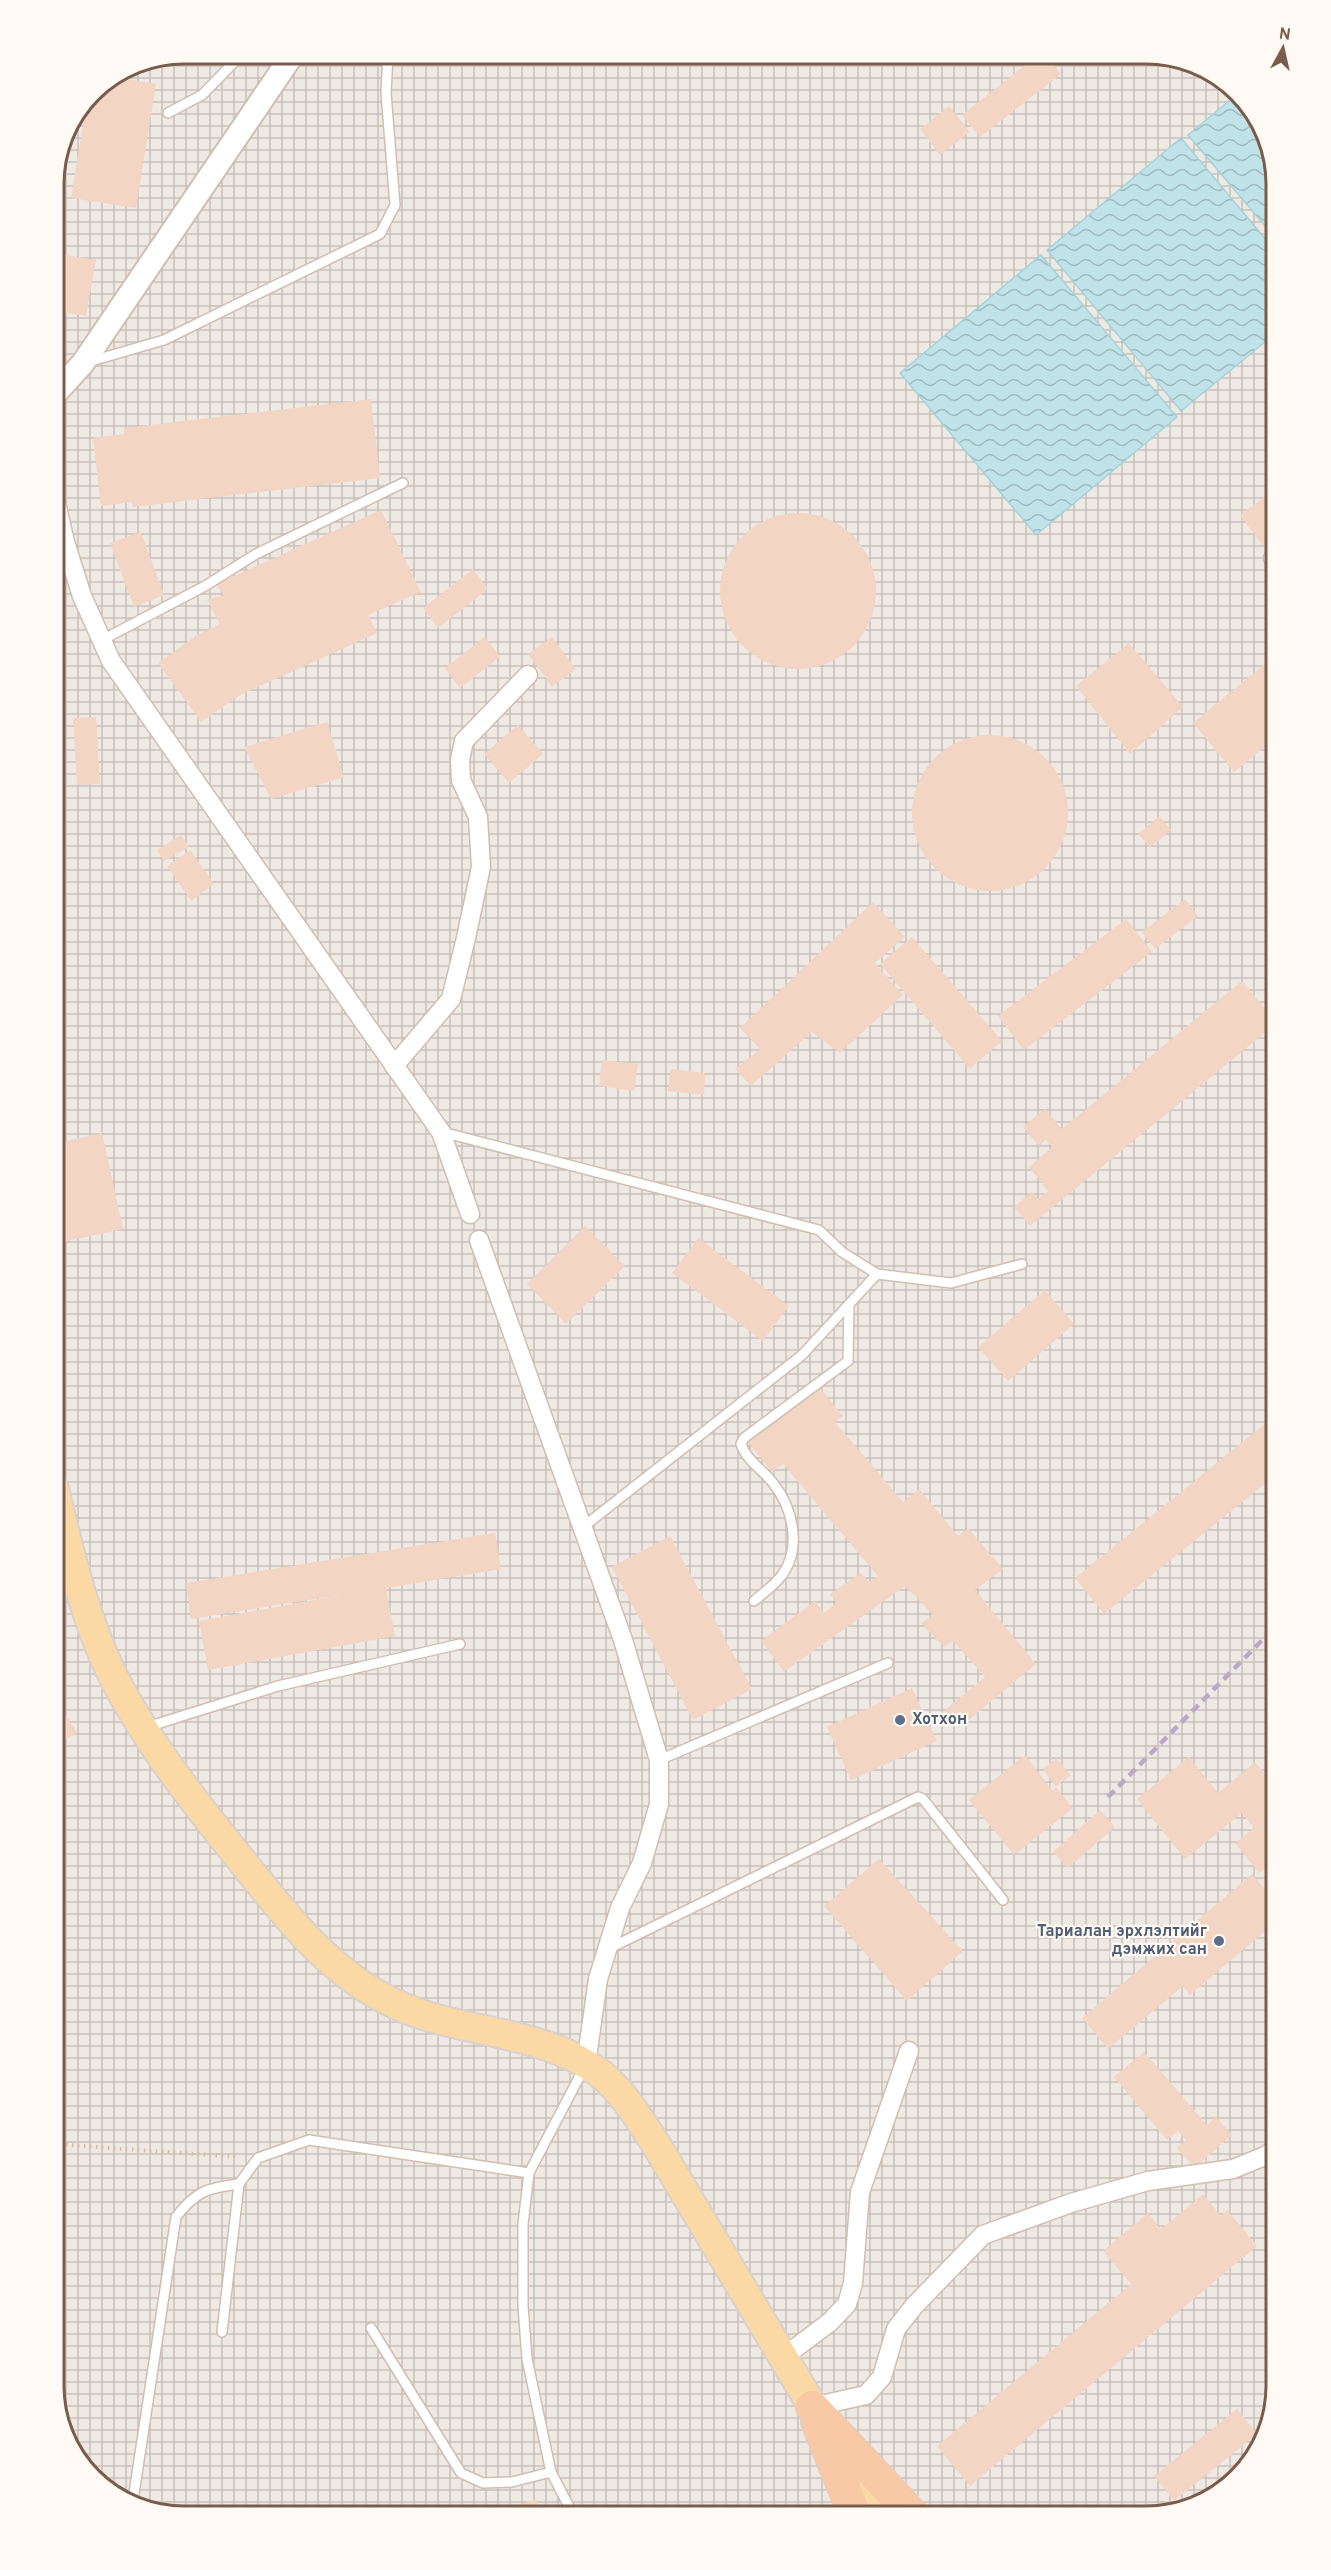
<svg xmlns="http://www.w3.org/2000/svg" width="1331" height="2570" font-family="Overpass,sans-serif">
	<defs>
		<pattern id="industrial-grid" width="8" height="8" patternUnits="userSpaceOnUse" patternTransform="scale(1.5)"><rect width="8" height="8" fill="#efe9e4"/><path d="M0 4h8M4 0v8" fill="none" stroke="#c7c0bb"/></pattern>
		<pattern id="water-waves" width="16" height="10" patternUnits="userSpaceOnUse" patternTransform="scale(1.5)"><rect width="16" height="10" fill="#bfe3e8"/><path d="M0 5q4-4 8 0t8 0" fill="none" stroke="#a0bbbe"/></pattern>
	</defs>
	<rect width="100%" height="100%" fill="#fdf6ec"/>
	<!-- industrial -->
	<path fill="url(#industrial-grid)" d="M185 54H1155L1226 81 1267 135 1277 185V2386L1255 2458 1196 2506 1146 2516H177L105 2489 64 2435 54 2385V177L64 134 93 92 135 64Z"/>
	<!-- water -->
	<path fill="url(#water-waves)" stroke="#a5d3da" stroke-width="1.5" d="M1236 95 1267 135 1277 185V240L1188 135Z
		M1181 138 1277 253V332L1181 411 1047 250Z
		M1041 255 1177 417 1036 535 900 373Z"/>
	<!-- building -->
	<path fill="#f3d5c3" d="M1039 54H1045L1061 74 980 137 962 115Z
		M1051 54H1071L1058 63Z
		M115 77 156 84 136 208 71 198 87 100 93 92Z
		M949 106 970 132 940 155 920 129Z
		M54 253 96 260 86 316 54 311Z
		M371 399 380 478 133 507 132 502 101 506 93 438 124 434V428Z
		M1275 489 1277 534 1262 545 1240 515Z
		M381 510 421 592 368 615 377 633 240 695 201 722 158 663 197 635 220 624 207 600 223 595 216 584Z
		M720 591a78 78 0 1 1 156 0a78 78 0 1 1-156 0Z
		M141 532 164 595 134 607 110 543Z
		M473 569 488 589 438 628 423 608Z
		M485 637 500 657 460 688 445 668Z
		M552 637 576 669 552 687 528 654Z
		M1129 643 1183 707 1130 754 1076 686Z
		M1277 654V737L1234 772 1193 723Z
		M96 717 100 784 77 785 73 718Z
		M327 722 344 777 271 799 244 747Z
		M518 725 543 754 509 783 484 754Z
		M912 813a78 78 0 1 1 156 0a78 78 0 1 1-156 0Z
		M1159 816 1171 830 1150 847 1138 834Z
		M181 835 189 847 164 861 157 850Z
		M190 850 214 884 191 901 167 866Z
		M1185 899 1198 916 1155 949 1142 932Z
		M873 902 905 937 875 963 903 995 840 1053 812 1032 751 1086 735 1069 760 1049 740 1028Z
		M1126 919 1152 952 1024 1050 998 1016Z
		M912 937 1002 1041 970 1069 880 964Z
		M1242 981 1277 1023 1030 1226 1014 1207 1032 1192 1038 1199 1048 1191 1029 1167 1052 1147 1046 1140 1039 1146 1023 1127 1045 1109 1062 1129Z
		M602 1060 638 1064 634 1091 599 1086Z
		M671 1069 705 1073 704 1095 668 1091Z
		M102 1133 123 1229 58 1243 54 1226V1144Z
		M585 1226 625 1266 566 1324 527 1284Z
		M698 1238 789 1306 763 1341 672 1273Z
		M1045 1290 1074 1324 1008 1381 978 1347Z
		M818 1386 843 1416 835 1422 903 1502 919 1489 958 1536 968 1528 1003 1569 975 1590 1036 1664 959 1728 944 1711 985 1677 953 1641 944 1647 921 1623 933 1615 905 1586 784 1672 761 1641 815 1601 824 1613 836 1603 830 1594 861 1573 869 1582 878 1576 783 1464 772 1472 748 1442Z
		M1277 1414V1474L1104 1614 1075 1578Z
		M495 1533 501 1569 386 1588 395 1636 208 1670 199 1621 346 1594 191 1619 186 1583Z
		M670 1536 752 1689 693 1720 612 1567Z
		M912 1688 937 1741 851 1780 827 1727Z
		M54 1696 77 1733 54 1747Z
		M1025 1755 1053 1791 1056 1787 1073 1808 1014 1855 969 1800Z
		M1189 1757 1218 1793 1255 1762 1277 1789V1838L1267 1846 1277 1859 1259 1873 1235 1843 1254 1828 1242 1813 1185 1859 1137 1799Z
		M1056 1758 1071 1775 1056 1787 1043 1769Z
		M1100 1810 1115 1827 1068 1868 1053 1852Z
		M879 1859 963 1951 907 2001 824 1906Z
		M1252 1874 1277 1903V1921L1190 1995 1183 1986 1108 2049 1082 2018Z
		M1144 2052 1207 2125 1216 2117 1232 2135 1194 2168 1177 2148 1186 2140 1178 2131 1167 2140 1114 2077Z
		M1203 2194 1221 2216 1227 2210 1257 2246 970 2486 937 2446 1131 2284 1103 2251 1148 2213 1161 2229Z
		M1237 2409 1257 2434 1174 2501 1154 2476Z
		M536 2499 542 2516H506L504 2511Z"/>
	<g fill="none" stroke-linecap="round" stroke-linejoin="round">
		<defs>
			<path id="service" d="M168 113 202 95 242 54
				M88 362 164 340 380 234 395 205 386 93 388 54
				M102 640 205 586 256 554 403 483
				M442 1132 819 1230 842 1252 877 1274
				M583 1527 802 1355 877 1274 951 1283 1022 1264
				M754 1601C763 1593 775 1585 782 1575 802 1548 793 1508 773 1483 763 1470 746 1460 741 1444L744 1438 848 1361 849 1304
				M147 1727 278 1686 460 1644
				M659 1760 888 1663
				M608 1949 918 1797 923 1799 1003 1900
				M371 2328 461 2473 483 2483 512 2482 551 2472
				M222 2332 239 2184 258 2158 309 2140 529 2173
				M133 2500 176 2217C196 2191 207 2188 239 2184
				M574 2516 551 2472 527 2359 523 2306V2224L529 2173 585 2066"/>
			<path id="minor" d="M54 494 65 542 82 596 111 661 441 1132 470 1214
				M1277 564 1273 558 1277 555
				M394 1066 451 999 466 938 481 867 478 817 461 780 460 760 464 741 528 675
				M479 1240 623 1640 659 1760V1804L642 1863 620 1908 598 1979 586 2064
				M782 2358 830 2322 847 2304 853 2283 860 2192 909 2051
				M812 2407 866 2395 882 2377 896 2329 914 2306 983 2235 1071 2203 1148 2181 1233 2169 1265 2156 1277 2148"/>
			<path id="tertiary" d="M54 395 83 363 293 54"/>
			<path id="primary" d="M54 1489C69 1550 83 1613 110 1670 142 1735 188 1794 233 1850 280 1908 324 1970 393 2003 459 2035 543 2028 602 2075 625 2094 641 2122 657 2146L878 2516"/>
			<path id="trunk" d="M812 2407 914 2516
				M817 2422 855 2516"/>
		</defs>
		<!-- service casing -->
		<use href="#service" stroke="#d1beb0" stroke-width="12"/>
		<!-- minor casing -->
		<use href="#minor" stroke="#d1beb0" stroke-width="21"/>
		<!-- tertiary casing -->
		<use href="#tertiary" stroke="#d1beb0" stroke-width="26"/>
		<!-- primary casing -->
		<use href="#primary" stroke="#dad1cd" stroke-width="32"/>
		<!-- trunk casing -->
		<use href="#trunk" stroke="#dad1cd" stroke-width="34"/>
		<!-- path -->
		<path stroke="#d9b8a5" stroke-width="4" stroke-dasharray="1.5 4.5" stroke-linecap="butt" d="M54 2144 239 2157"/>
		<!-- service -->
		<use href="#service" stroke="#fff" stroke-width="9"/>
		<!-- minor -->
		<use href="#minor" stroke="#fff" stroke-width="18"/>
		<!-- tertiary -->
		<use href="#tertiary" stroke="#fff" stroke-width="22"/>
		<!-- primary -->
		<use href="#primary" stroke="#fbd9a5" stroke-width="28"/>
		<!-- trunk -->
		<use href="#trunk" stroke="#f9c8a4" stroke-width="32"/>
		<!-- rail -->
		<path stroke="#b9a8c9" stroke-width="4.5" stroke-dasharray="9 6" stroke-linecap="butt" d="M1108 1797 1277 1625"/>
	</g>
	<!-- markers -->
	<g fill="#5c6f8a" stroke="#fffaf3" stroke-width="2">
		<circle cx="900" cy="1720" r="6"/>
		<circle cx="1219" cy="1941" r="6"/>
	</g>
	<g text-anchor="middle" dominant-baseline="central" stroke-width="4.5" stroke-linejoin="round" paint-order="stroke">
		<!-- service labels -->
		<g font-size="16" font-weight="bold" fill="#4e5e75" stroke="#fffaf3" text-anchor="start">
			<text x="912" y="1720">Хотхон</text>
			<text x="1207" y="1932" text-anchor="end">Тариалан эрхлэлтийг<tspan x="1207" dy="18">дэмжих сан</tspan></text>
		</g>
	</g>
	<!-- crop -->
	<path d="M0 0H1331V2570H0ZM184 64H1146A120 120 0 0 1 1266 184V2386A120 120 0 0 1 1146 2506H184A120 120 0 0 1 64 2386V184A120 120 0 0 1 184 64Z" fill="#fffaf3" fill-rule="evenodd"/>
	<path fill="none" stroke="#7a5c4d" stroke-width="3" d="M184 64H1146A120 120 0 0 1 1266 184V2386A120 120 0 0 1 1146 2506H184A120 120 0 0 1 64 2386V184A120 120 0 0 1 184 64Z"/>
	<!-- north arrow -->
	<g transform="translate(1283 48) rotate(8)" stroke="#fffaf3" stroke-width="4.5" paint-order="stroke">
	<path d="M0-4.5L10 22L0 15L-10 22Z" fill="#7a5c4d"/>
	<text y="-9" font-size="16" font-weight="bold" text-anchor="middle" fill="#7a5c4d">N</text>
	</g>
</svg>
